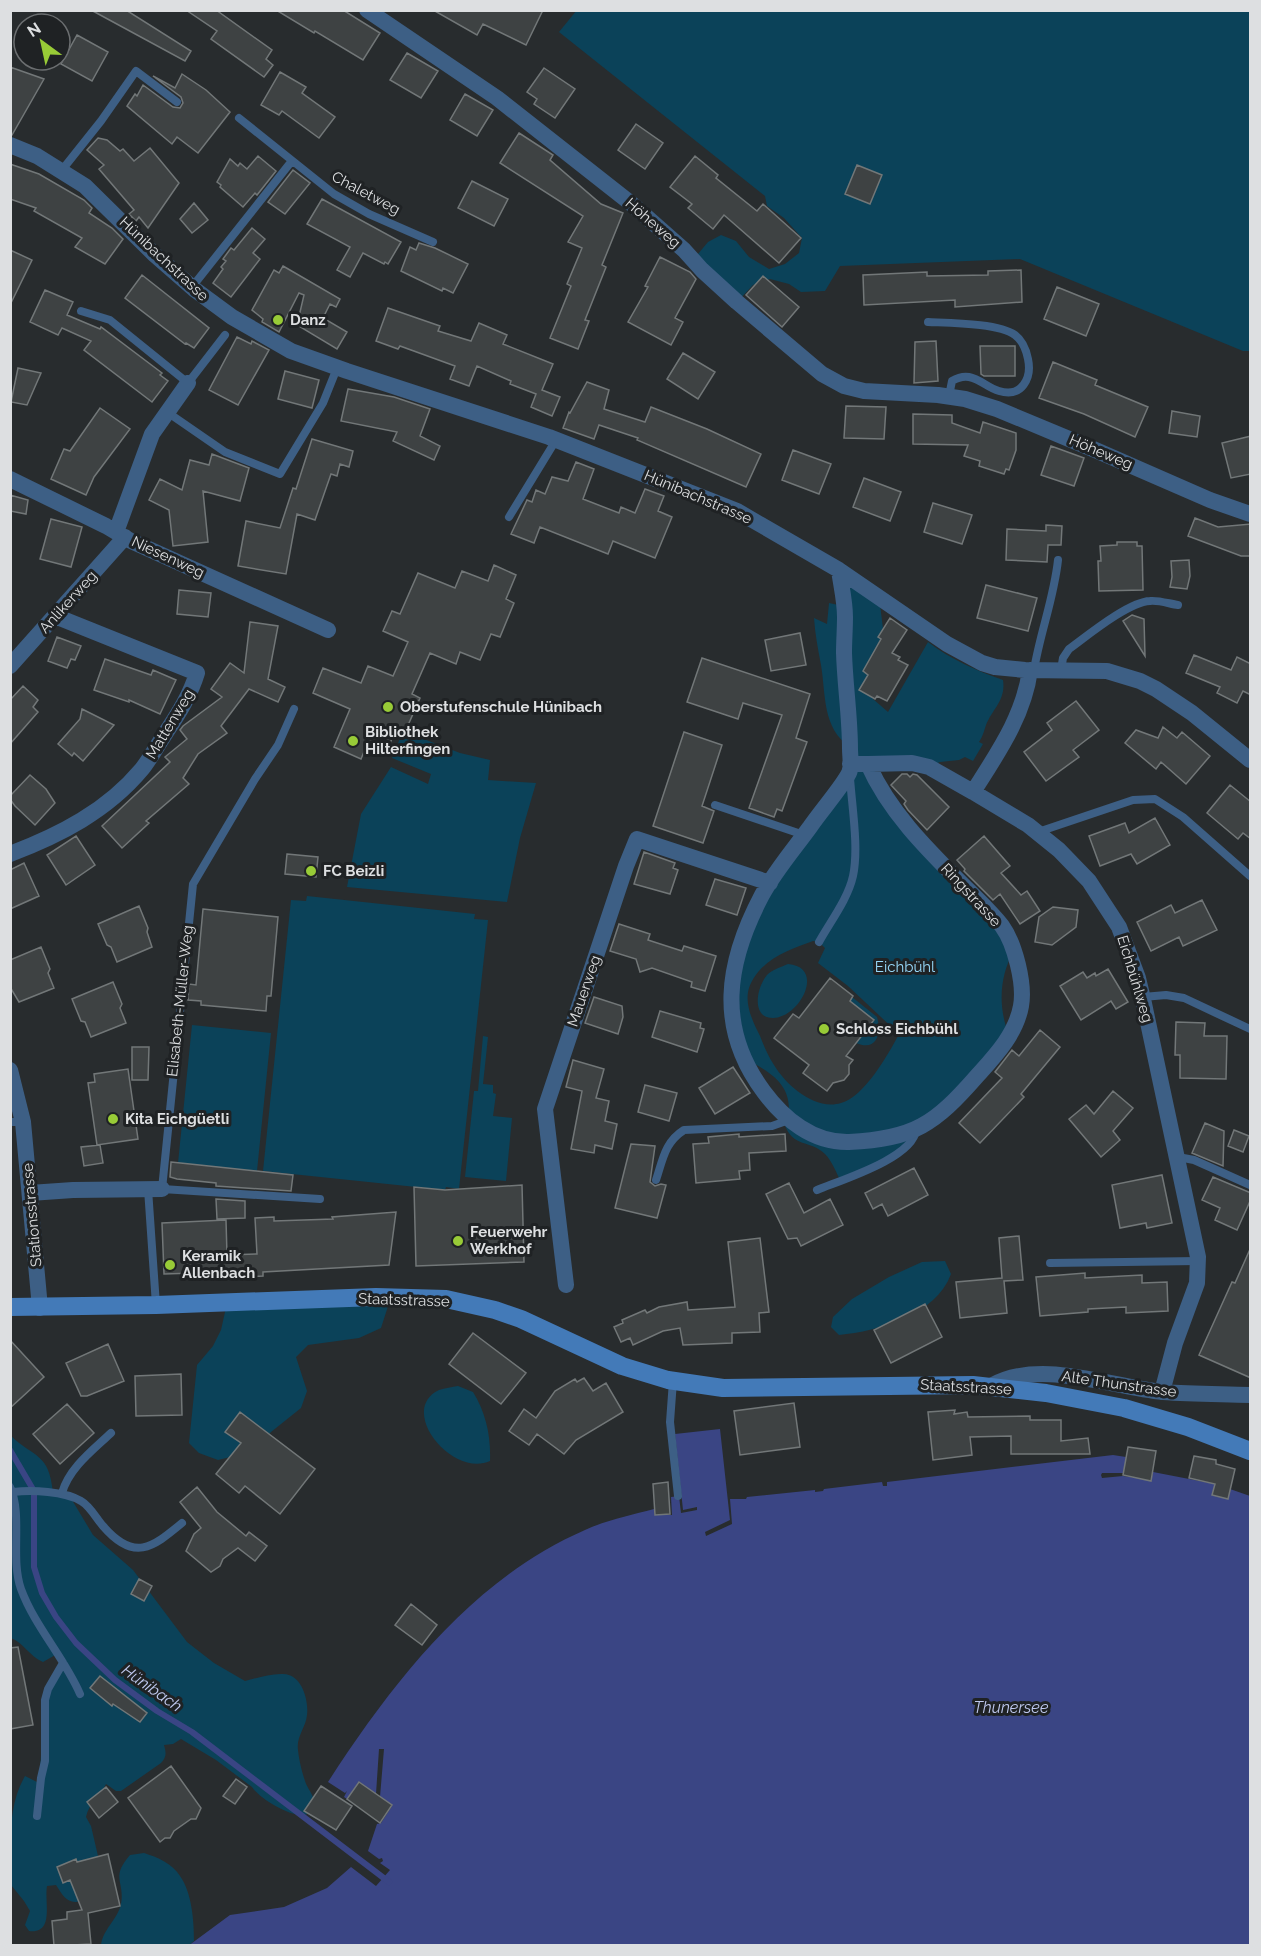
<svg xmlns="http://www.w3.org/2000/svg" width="1261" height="1956" font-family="Raleway,sans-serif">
	<rect width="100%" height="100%" fill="#282c2e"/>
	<!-- green -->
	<path fill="#0b4259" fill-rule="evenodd" d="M577 10 1250 11V351H1243L1020 259 840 266 825 291 801 292 789 284 770 279 753 285 737 302 693 260 708 242 721 235 736 241 749 257 769 269 785 264 799 253 802 238 784 218 767 206 765 196 559 32Z
		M839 570 879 596 883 629 870 677 873 699 888 712 928 642C952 660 975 670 1003 680 1006 700 993 708 986 725 984 731 983 736 979 742L983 744 973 761 965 757 959 760 940 762 929 767 869 764 1014 951C999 976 998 1008 1009 1035L907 1148 840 1180C836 1172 832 1161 825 1154 810 1139 793 1149 784 1123L788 1120C794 1085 772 1073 744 1058L732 1018 744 936 850 771V747C822 728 826 695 821 665 818 649 815 634 814 618L827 624 829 603 843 606ZM813 941 819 942 825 948 818 963 848 986 899 1034C888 1055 864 1097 841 1103 815 1111 786 1085 774 1065 768 1056 764 1046 760 1036 753 1022 744 1004 749 988 759 960 788 950 813 941Z
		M403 731 460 753 490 760 488 780 536 783 520 838 507 902 347 887 361 814 391 767 428 784 431 774 392 758Z
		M307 896 475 914 474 919 488 920 459 1189 446 1187 445 1190 263 1171 291 900 306 901Z
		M788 964C826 967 800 1018 773 1018 750 1018 757 985 768 974 774 969 781 967 788 964Z
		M852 997 877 1017C882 1033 877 1052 856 1043L874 1020 849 1000Z
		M192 1025 271 1033 257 1171 178 1163Z
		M483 1036 488 1037 483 1084 493 1085V1093L496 1094 493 1116 512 1118 506 1181 465 1177 474 1091H478Z
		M945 1261 951 1274C936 1315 879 1331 839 1335L831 1327 833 1317 852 1299 889 1277 922 1262Z
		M391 1297 381 1328 359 1338 308 1345 296 1357 307 1391 301 1408 271 1432 251 1452 218 1460 199 1453 189 1443 197 1365 213 1346 221 1330 227 1303Z
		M458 1386 473 1392C486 1413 491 1436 490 1461 452 1478 397 1410 439 1390 445 1388 452 1387 458 1386Z
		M10 1435C35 1459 49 1452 53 1493L69 1495 93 1535 133 1570 187 1642 214 1663 245 1681C257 1678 269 1674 281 1674 301 1672 309 1699 307 1715 306 1727 296 1737 298 1750 299 1760 302 1772 305 1781 307 1788 314 1795 314 1802 314 1833 260 1800 252 1787L216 1760 181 1739 173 1744 164 1745C166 1752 167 1757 161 1763L121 1791H116L106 1784C100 1797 89 1803 86 1817L91 1826 98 1856 89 1862 81 1901C68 1905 63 1896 56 1885L47 1886C44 1901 55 1934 29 1931L25 1925 30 1911 24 1901 11 1885C11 1849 6 1809 25 1776L39 1783 45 1700 63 1663 57 1654 43 1662C29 1656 24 1643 11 1638Z
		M144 1853C157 1857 173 1864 180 1876 192 1893 194 1921 194 1941L188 1946H101C102 1930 118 1919 121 1904 125 1881 110 1878 130 1855Z"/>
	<!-- water -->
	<path fill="#3a4584" d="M720 1429 730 1520 705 1532 706 1536 732 1524 730 1499H746L747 1497 815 1490V1492L823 1491 824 1489 882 1482 883 1486H887V1482L1113 1455 1126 1457 1124 1473H1102L1101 1475 1102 1478 1123 1476 1151 1480 1153 1472 1215 1484 1212 1495 1228 1499 1230 1489 1250 1496V1945L188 1946 230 1915 284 1907 327 1888 351 1867 376 1886 390 1870 380 1863 383 1861 382 1858 379 1859 368 1851 377 1824 381 1823 392 1806 380 1797 384 1749H379L376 1794 359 1782 347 1799 344 1797 347 1791 345 1793 328 1782C393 1682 472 1579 585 1530 607 1520 631 1515 654 1509L655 1515H672L671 1497 679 1496 681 1513 697 1510V1507L683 1510 675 1434Z"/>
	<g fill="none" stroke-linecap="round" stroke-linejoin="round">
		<!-- stream -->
		<path stroke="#3a4584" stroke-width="6" d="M10 1450 34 1491V1567L42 1593 56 1617 76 1643 115 1680 157 1711 192 1732 389 1882"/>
	</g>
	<!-- building -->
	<path fill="#3e4243" stroke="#727778" stroke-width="1.5" d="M91 10H126L191 51 185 61Z
		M186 10H216L272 50 266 59 273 65 264 77 211 39 217 31Z
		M276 10H343L380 33 363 60 315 31 314 33Z
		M433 10H543L526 45 483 24 477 35Z
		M77 35 108 52 92 81 61 64Z
		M407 53 438 71 421 98 390 80Z
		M10 67 44 79 12 135H10Z
		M544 68 575 89 555 118 534 104 537 99 527 92Z
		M280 72 306 87 302 93 335 117 319 138 282 111 279 115 261 105Z
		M182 74 206 90 230 112 198 153 177 137 172 144 127 106 135 94 137 96 143 85 173 107 180 108 183 103 181 97 153 76 175 88Z
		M465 94 493 110 477 136 450 120Z
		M636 124 663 143 645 169 618 150Z
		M519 133 553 155 550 160 601 204 623 213 602 265 606 267 585 320 589 321 578 349 550 338 571 286 567 284 582 248 568 242 583 216 500 163Z
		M98 138 107 140 120 151 123 149 134 161 150 148 179 183 148 228 139 217 136 221 129 214 134 210 99 169 104 165 87 150Z
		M258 156 276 171 257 195 255 193 243 207 220 187 221 185 217 182 230 159 238 166 240 163 247 169Z
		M695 156 718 175 716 178 757 211 763 204 801 238 779 263 724 215 713 229 688 208 692 204 670 187Z
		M10 164 39 174 84 200 92 208 89 213 112 228 123 239 105 264 75 247 82 238 34 211 36 208 10 199Z
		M857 165 882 175 870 204 845 194Z
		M293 170 310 183 285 214 268 202Z
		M472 181 508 199 494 226 458 208Z
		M322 199 401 242 388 264 385 262 384 264 363 253 350 277 337 270 350 247 307 224Z
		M194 203 208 220 192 233 180 219Z
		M252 228 265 239 253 253 260 259 231 297 213 283 223 269 221 267 226 261 223 259 231 248 234 250Z
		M419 243 435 248 468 264 453 293 443 288 442 291 401 271 410 247 416 250Z
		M10 250 32 260 10 305Z
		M660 257 690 272 696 279 675 318 683 322 671 345 628 322 648 287 645 286Z
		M283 266 340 299 336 307 330 304 323 318 347 332 337 349 297 325 304 295 299 293 279 332 262 322 263 319 252 310 274 270 279 273Z
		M1021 270 1022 302 955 307V300L864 305 863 275 927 272V276L988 275V271Z
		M142 275 209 328 194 348 186 343 185 344 125 298Z
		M763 276 799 307 782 327 746 295Z
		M1057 287 1099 304 1086 336 1044 319Z
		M45 290 73 302 67 315 100 329 101 327 162 373 160 375 168 381 152 402 84 350 91 341 62 328 58 335 30 322Z
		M388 308 440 326 438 331 471 341 479 323 507 335 503 344 553 364 542 390 560 397 552 416 531 407 536 394 510 384 511 381 477 366 469 386 450 379 455 366 400 346 398 349 376 341Z
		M237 337 251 344 252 341 269 350 238 405 209 390Z
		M936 341 938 381 914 383 915 342Z
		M980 346H1015V376H984L981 374Z
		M683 353 715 372 698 399 667 379Z
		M1053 362 1097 380 1095 385 1148 407 1135 437 1084 414 1039 398Z
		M18 368 41 373 27 405 11 402Z
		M285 371 319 380 312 408 278 399Z
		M587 382 609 390 604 409 645 422 651 407 707 429 761 454 746 487 637 440 638 438 599 425 594 439 563 428 569 412 570 413Z
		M348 389 394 397 430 409 420 436 440 446 434 460 393 441 397 432 341 421Z
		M846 406 886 407 884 439 844 438Z
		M100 408 130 429 94 477 86 495 51 479 64 449 70 451Z
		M1172 411 1200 416 1197 437 1169 433Z
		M913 414 952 415V423L980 433 983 422 1016 433V450L1009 470 1006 469 1004 474 979 466 980 461 964 456 968 445 913 444Z
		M1251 436V474L1231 478 1222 443Z
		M312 439 353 451 349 467 340 464 337 476 331 474 315 520 297 514 286 574 238 566 246 521 280 528 293 488 296 489Z
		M1051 446 1084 458 1074 486 1041 475Z
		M793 450 831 464 819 494 782 480Z
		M212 454 249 468 240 501 203 491 208 542 173 546 169 510 149 500 160 479 182 490 190 460 209 465Z
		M576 462 594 469 583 499 619 513 621 507 635 513 645 489 664 496 658 511 672 517 655 558 613 541 608 554 540 527 534 543 511 534 527 500 532 502 536 490 545 494 552 477 568 481Z
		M864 478 901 492 890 521 853 507Z
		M10 495 28 500 26 514 10 511Z
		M933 503 972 515 962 544 924 532Z
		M1195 518 1218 527 1251 524V556H1241L1188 536Z
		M51 519 82 527 71 567 40 559Z
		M1046 525 1062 526 1061 545H1048L1047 562 1006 560 1007 529 1046 531Z
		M1117 542H1137V546H1142L1143 590 1099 591 1098 561H1101L1100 546 1117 545Z
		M1189 560 1190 576 1187 589 1170 587 1172 577 1171 561Z
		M494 565 516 575 506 599 514 603 500 637 491 634 480 660 460 652 456 664 430 653 412 694 420 698 405 732 396 729 385 755 366 747 361 759 334 747 350 709 313 693 323 668 361 683 368 666 393 676 408 642 383 631 392 611 400 614 418 573 455 588 462 571 488 581Z
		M986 585 1037 598 1028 631 977 618Z
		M179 590 211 593 208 617 177 614Z
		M1132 615 1144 619 1145 656 1123 621Z
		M890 618 907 630 892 653 900 657 898 660 908 665 887 701 877 696 875 699 859 690 868 675 863 671 881 639 878 637Z
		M250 622 278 626 268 679 285 687 278 702 249 689 221 726 227 733 198 754 183 778 189 784 146 821 149 823 122 848 102 826 170 762 165 757 187 739 180 730 183 726 222 697 211 689 230 663 244 673Z
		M800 633 806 665 771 671 765 640Z
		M57 637 81 646 75 660 71 659 67 668 48 661Z
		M1194 655 1231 670 1237 657 1251 664V695L1243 691 1237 703 1217 693 1220 687 1186 673Z
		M702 658 810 694 796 738 807 742 782 811 777 809 774 817 749 808 782 715 743 703 738 719 687 702Z
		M105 659 151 675 153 670 176 680 160 714 129 700V702L94 690Z
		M23 686 38 700 33 707 38 712 10 744V700Z
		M1076 701 1099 730 1073 750 1079 757 1046 781 1024 752 1052 730 1047 723Z
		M82 709 114 725 83 761 74 753 72 756 58 744 80 719Z
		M1163 727 1177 738 1182 732 1210 756 1186 784 1161 762 1156 769 1125 743 1136 730 1158 738Z
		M684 732 722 745 702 806 714 811 703 843 653 826Z
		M902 774H907L910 777 913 774 917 775 949 807 927 830 908 810 904 804 906 801 891 785Z
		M30 775 46 789 55 803 35 825 15 806 10 799V796Z
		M1230 785 1251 802V839L1243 833 1238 839 1207 813Z
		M1155 818 1170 845 1137 864 1131 854 1100 866 1089 836 1125 823 1129 833Z
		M76 836 95 865 66 885 47 855Z
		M984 836 1010 866 1001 873 1021 895 1027 891 1040 911 1020 924 1000 894 993 900 964 871 965 869 957 860Z
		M644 852 675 863 673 868 678 870 670 894 634 884Z
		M287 854 318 857 316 877 285 874Z
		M24 863 39 896 10 909V870Z
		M715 879 746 888 737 915 706 905Z
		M1202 900 1217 930 1183 946 1179 937 1151 951 1137 922 1171 905 1175 913Z
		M139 906 148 928 147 932 152 947 117 962 111 947 107 945 98 924Z
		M1053 907 1078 910 1076 927 1052 945 1035 942 1039 917Z
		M203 909 278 917 271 996H267L266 1011 201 1005V1001L188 1000 189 984 196 985Z
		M619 924 650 934 648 940 682 951 684 946 716 956 705 991 691 987 692 982 652 968 640 972 636 959 610 951Z
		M41 947 50 969 48 973 54 988 19 1002 10 987V960Z
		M1108 969 1128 1002 1116 1009 1111 1001 1081 1020 1060 986 1083 972 1087 978 1095 973 1096 976Z
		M830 978 853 996 850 1001 874 1020 846 1056 853 1060 849 1065V1074L844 1080 833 1083 827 1091 803 1073 809 1065 774 1038 793 1014 799 1018Z
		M113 982 122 1004 120 1008 126 1023 91 1037 85 1022 81 1021 72 999Z
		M594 997 622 1006 623 1017 618 1034 585 1023Z
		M660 1011 701 1023 700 1028 704 1029 697 1052 652 1037Z
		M1176 1022 1205 1023 1204 1036H1227L1226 1079 1180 1078V1055H1175Z
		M1040 1030 1060 1047 1021 1094 1024 1097 980 1143 959 1123 1002 1078 995 1072 1012 1050 1019 1056Z
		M132 1047H149L148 1080H132Z
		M573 1060 604 1069 596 1098 609 1101 605 1121 617 1124 612 1149 595 1145 594 1153 571 1149 582 1091 566 1087Z
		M733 1067 750 1093 715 1114 699 1088Z
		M128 1069 138 1139 97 1145 88 1083 95 1082 94 1074Z
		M645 1085 677 1093 669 1121 638 1112Z
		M1113 1091 1133 1108 1113 1131 1120 1140 1101 1157 1069 1119 1086 1105 1094 1114Z
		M1205 1123 1224 1131 1223 1166 1192 1153Z
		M1234 1130 1249 1136 1243 1152 1228 1146Z
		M739 1134V1137L785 1134 786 1151 749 1153 750 1170 739 1171 740 1179 696 1183 693 1144 709 1143 708 1137Z
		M631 1144 655 1146 650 1182 655 1186 661 1184 666 1185 657 1218 615 1208Z
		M100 1145 103 1163 84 1166 81 1147Z
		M171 1162 293 1175 291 1191 216 1186V1183L177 1179 170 1177Z
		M914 1168 928 1195 888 1216 882 1204 873 1209 865 1193Z
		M1162 1175 1172 1223 1147 1228 1146 1223 1120 1228 1112 1185Z
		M1213 1177 1251 1193V1199L1237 1230 1215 1220 1220 1208 1202 1200Z
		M789 1183 804 1213 830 1199 843 1225 801 1246 797 1238 788 1239 766 1194Z
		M522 1185 524 1262 416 1266 414 1187 445 1190Z
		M216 1199 245 1201V1218L217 1219Z
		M396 1212 389 1265 263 1272V1276L225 1278V1272L164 1274 162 1223 226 1220 227 1255 257 1254 255 1218 274 1217V1221L333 1219 332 1217Z
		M1019 1236 1023 1280 1004 1281 1007 1313 960 1318 956 1282 1002 1278 999 1238Z
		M760 1238 769 1312 759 1313 760 1332 732 1333V1343L683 1345 680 1328 663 1331 633 1345 630 1338 621 1342 614 1327 623 1323 622 1320 645 1310 647 1313 659 1307 687 1302 688 1310 735 1307 728 1242Z
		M1251 1247V1378L1199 1355 1232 1282 1235 1283Z
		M1085 1273V1278L1142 1275V1283L1167 1282 1168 1311 1126 1313V1307L1088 1309V1312L1040 1316 1036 1277Z
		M925 1304 942 1337 891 1363 874 1330Z
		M473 1333 526 1373 501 1404 449 1364Z
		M10 1340 44 1377 10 1408Z
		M108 1344 124 1381 87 1396H81L66 1363Z
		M181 1374 182 1415 136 1416 135 1376Z
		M584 1378 593 1391 606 1383 623 1412 576 1440 564 1454 537 1434 529 1445 509 1431 524 1409 536 1418 555 1391 575 1379 577 1382Z
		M794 1403 800 1447 740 1455 734 1411Z
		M67 1404 94 1433 60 1464 33 1434Z
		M955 1410 954 1414 967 1412 968 1417 1030 1416V1420H1061V1441L1088 1438 1090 1454H1011V1436L970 1437 972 1455 933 1460 928 1412Z
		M240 1412 315 1469 280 1514 245 1486 239 1493 216 1474 241 1443 225 1432Z
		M1128 1447 1156 1451 1151 1481 1123 1475Z
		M1194 1456 1216 1460V1464L1235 1469 1228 1499 1212 1495 1215 1484 1189 1478Z
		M668 1482 670 1514 655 1515 653 1484Z
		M197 1487 217 1512 246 1536 249 1532 267 1546 255 1561 238 1548 223 1559 220 1566 211 1572 186 1551 194 1534 201 1528 180 1502Z
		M139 1579 152 1586 144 1601 131 1594Z
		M411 1604 437 1625 422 1645 395 1625Z
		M18 1647 33 1725 10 1729V1648Z
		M100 1676 147 1713 140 1722 113 1704 112 1706 90 1688Z
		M171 1766 201 1808 196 1819H191L174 1831 170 1838H165L160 1842 128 1798Z
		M236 1779 247 1787 235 1804 223 1796Z
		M359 1782 392 1805 380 1823 347 1799Z
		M321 1786 352 1806 336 1830 304 1811Z
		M106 1787 118 1802 99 1818 87 1802Z
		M108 1854 120 1906 88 1913 91 1944 54 1946 52 1921 67 1919V1912L82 1910 70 1880 63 1883 57 1867 76 1859 77 1862Z"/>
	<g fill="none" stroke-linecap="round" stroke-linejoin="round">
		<!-- lane -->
		<path stroke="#3d5f85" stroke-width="8" d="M239 118 334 194 369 214 433 242
			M62 170 101 121 136 71 177 102
			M192 287 291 162
			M81 311 110 320 188 383 225 335
			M928 322C949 323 999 323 1015 335 1023 341 1026 349 1028 359 1032 378 1022 398 999 391 988 388 980 379 969 377 963 376 957 378 952 381L949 396
			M167 412 225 452 280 474 323 403 337 368
			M509 517 556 440
			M1034 670C1040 633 1054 598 1058 560
			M1061 670 1063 658 1069 649C1087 636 1128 602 1150 601 1159 600 1170 604 1178 605
			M294 709 278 745 255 779 193 884 162 1189 320 1199
			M715 805 804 835
			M1038 832 1133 800 1155 799 1183 817 1250 876
			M819 942C830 922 848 899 853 876 859 848 852 807 850 778
			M1143 997 1166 995 1184 998 1250 1029
			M10 1122H23
			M1178 1157 1194 1160 1250 1185
			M656 1180C663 1159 665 1142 684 1130L772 1126 789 1120
			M148 1189 156 1305
			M817 1190C841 1180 913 1158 916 1130
			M1050 1263 1198 1261
			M673 1381 670 1422 678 1496
			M10 1487C23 1515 10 1558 21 1589 35 1627 64 1657 80 1694
			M13 1492C32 1490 64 1491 81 1501 90 1506 96 1518 103 1526 134 1562 152 1548 182 1523
			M62 1493C69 1468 93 1450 111 1433
			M37 1816 41 1778 45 1761V1700L48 1689 63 1663"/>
		<!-- street -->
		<path stroke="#3d5f85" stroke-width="16" d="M367 10 497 98 633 205 684 250 702 270 737 302 822 374 844 386 864 391 938 395 965 399 997 409 1093 449 1210 500 1250 514
			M10 145 37 156 85 186 155 255 194 289 232 317 291 351 347 371 549 437 737 511 839 570 947 644 982 663 995 667 1025 670 1107 671 1140 681 1156 689 1192 713 1250 760
			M10 479 106 526 131 541 328 630
			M116 532 152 434 188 383
			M839 570C841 585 845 601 845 617 845 629 844 641 844 653 845 685 850 717 850 749 850 756 852 767 849 773 842 787 820 812 810 827 794 849 775 871 762 895 726 963 716 1028 764 1092 784 1119 813 1143 849 1142 914 1139 935 1124 977 1076 995 1056 1016 1034 1021 1006 1025 984 1015 944 1002 926 992 913 980 902 969 891 931 853 890 814 868 764H850
			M10 666 125 537
			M1030 670C1024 716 997 754 973 792L1028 825 1059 850 1089 881 1119 927 1138 978 1143 999 1198 1257 1197 1283 1175 1343 1162 1392
			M868 764 912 763 929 767 973 792
			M10 854C60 835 107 811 142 769 150 759 157 746 165 734 178 714 190 696 197 673L55 616
			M10 1070 23 1122 40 1308
			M30 1193 73 1190 162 1189
			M566 1285 545 1109 626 866 637 839 770 883
			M991 1386C1039 1358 1110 1387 1163 1392 1192 1394 1221 1394 1250 1395"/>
		<!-- secondary -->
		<path stroke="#437ab8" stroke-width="18" d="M10 1307 156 1305 376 1297 446 1299 495 1310 521 1319 622 1366 668 1380 723 1388 973 1385 1046 1393 1124 1408 1188 1427 1250 1451"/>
	</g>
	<!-- markers -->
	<g fill="#98cb37" stroke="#1f2224" stroke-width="2">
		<circle cx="278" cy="320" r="6"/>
		<circle cx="388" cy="707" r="6"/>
		<circle cx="353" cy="741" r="6"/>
		<circle cx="311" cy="871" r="6"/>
		<circle cx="824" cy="1029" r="6"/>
		<circle cx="113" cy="1119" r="6"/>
		<circle cx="458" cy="1241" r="6"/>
		<circle cx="170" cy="1265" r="6"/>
	</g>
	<g text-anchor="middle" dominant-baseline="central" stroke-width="6" stroke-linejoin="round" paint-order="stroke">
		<!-- street labels -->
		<g font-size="15" fill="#dddfe1" stroke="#1f2224">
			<text transform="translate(366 193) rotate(28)">Chaletweg</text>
			<text transform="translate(653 223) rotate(41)">Höheweg</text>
			<text transform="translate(164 259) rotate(43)">Hünibachstrasse</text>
			<text transform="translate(1101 452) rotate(23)">Höheweg</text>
			<text transform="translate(698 497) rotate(23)">Hünibachstrasse</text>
			<text transform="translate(168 557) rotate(25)">Niesenweg</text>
			<text transform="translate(68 602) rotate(-48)">Anlikerweg</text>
			<text transform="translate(170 724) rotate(-59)">Mattenweg</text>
			<text transform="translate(971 895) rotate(47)">Ringstrasse</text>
			<text transform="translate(1135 979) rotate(73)">Eichbühlweg</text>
			<text transform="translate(584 991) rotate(-71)">Mauerweg</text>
			<text transform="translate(180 1001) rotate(-84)">Elisabeth-Müller-Weg</text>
			<text transform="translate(32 1215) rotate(-95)">Stationsstrasse</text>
			<text transform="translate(404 1300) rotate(2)">Staatsstrasse</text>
			<text transform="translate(1119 1384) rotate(8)">Alte Thunstrasse</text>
			<text transform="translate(966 1387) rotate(3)">Staatsstrasse</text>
		</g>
		<!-- poi labels -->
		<g font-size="15" font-weight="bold" fill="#dddfe1" stroke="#1f2224" text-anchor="start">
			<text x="290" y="320">Danz</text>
			<text x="400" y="707">Oberstufenschule Hünibach</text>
			<text x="365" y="732">Bibliothek<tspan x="365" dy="17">Hilterfingen</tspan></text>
			<text x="323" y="871">FC Beizli</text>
			<text x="836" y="1029">Schloss Eichbühl</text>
			<text x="125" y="1119">Kita Eichgüetli</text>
			<text x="470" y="1232">Feuerwehr<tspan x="470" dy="17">Werkhof</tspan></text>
			<text x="182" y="1256">Keramik<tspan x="182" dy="17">Allenbach</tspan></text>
		</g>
		<!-- park labels -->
		<g font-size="15" fill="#97d9fa" stroke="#1f2224">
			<text x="905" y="967">Eichbühl</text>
		</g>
		<!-- water labels -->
		<g font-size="16" font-style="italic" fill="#bfc9ef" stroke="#1f2224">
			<text transform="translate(152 1688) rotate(35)">Hünibach</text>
			<text x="1011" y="1707">Thunersee</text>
		</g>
	</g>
	<!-- border -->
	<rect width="1261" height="1956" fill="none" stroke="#dddfe1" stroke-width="24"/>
	<!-- north arrow -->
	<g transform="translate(42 42) rotate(327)"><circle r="28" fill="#1f2224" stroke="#6b6e70" stroke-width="1.5"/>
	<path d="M0-4.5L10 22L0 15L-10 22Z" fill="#98cb37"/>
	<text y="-9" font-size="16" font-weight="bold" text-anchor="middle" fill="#dddfe1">N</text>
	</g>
</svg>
